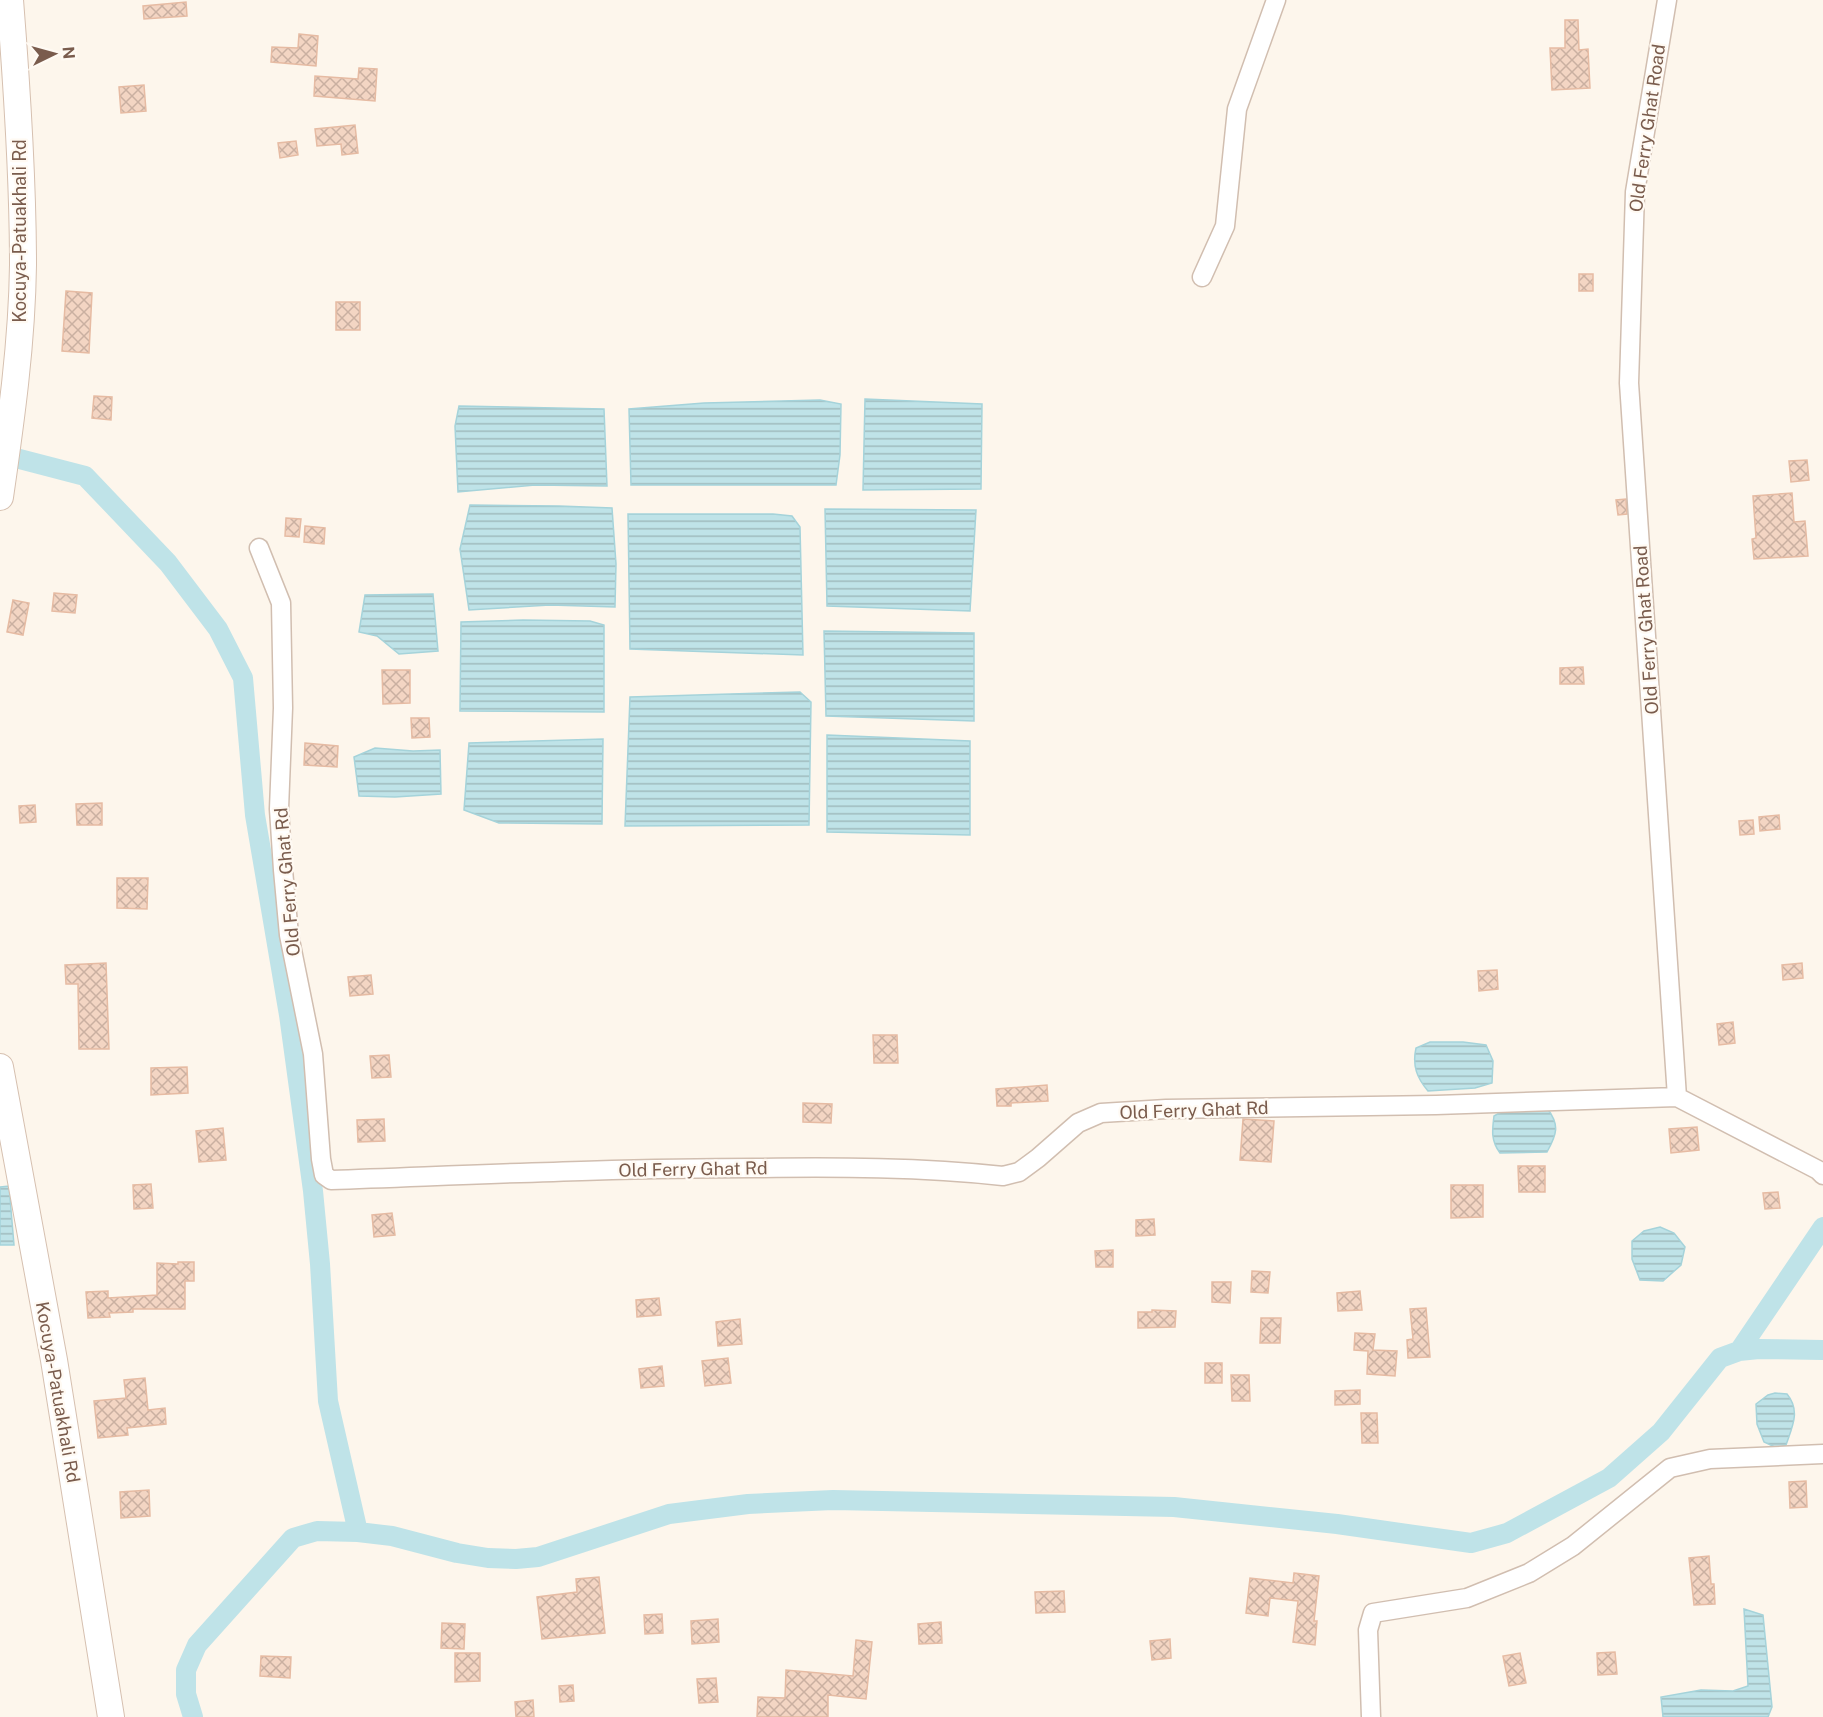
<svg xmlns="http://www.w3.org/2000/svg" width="1823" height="1717" font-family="'Public Sans',sans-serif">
	<defs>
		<pattern id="water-rules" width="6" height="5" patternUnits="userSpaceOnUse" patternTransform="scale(1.5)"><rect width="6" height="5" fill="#bfe3e8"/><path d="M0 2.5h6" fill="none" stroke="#a0bbbe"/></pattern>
		<pattern id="building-cross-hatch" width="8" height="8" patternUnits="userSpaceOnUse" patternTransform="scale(1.5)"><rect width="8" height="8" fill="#f3d5c3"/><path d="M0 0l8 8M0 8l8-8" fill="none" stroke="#cab0a1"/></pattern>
	</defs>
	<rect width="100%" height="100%" fill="#fdf6ec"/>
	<!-- water -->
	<path fill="url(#water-rules)" stroke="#a5d3da" stroke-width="1.5" d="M865 399 982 404 981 489 863 490Z
		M820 400 841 404 840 455 836 485H631L629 409 704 403Z
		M459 406 604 409 607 486 535 485 458 492 455 426Z
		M470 505 559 506 612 508 616 564 615 607 550 605 469 610 460 549Z
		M825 509 976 510 970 611 827 606Z
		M628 514H773L792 516 800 527 803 655 630 649Z
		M433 594 438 651 399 654 377 636 359 632 365 595Z
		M523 620 590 621 604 625V712L460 711 461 622Z
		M824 631 974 633V721L826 716Z
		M800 692 811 702 809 825 625 826 630 697Z
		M827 735 970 741V835L827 832Z
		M603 739 602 824 499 823 464 810 469 743Z
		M375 748 413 751 440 750 441 794 395 797 359 796 354 757Z
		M1430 1042H1463L1486 1045 1493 1061 1492 1083 1475 1088 1428 1091C1417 1078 1412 1066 1416 1048Z
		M1547 1108C1560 1125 1557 1134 1547 1152L1500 1153C1491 1141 1492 1131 1494 1116L1501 1112Z
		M9 1186 14 1245H0V1187Z
		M1660 1227 1674 1233 1685 1247 1681 1265 1663 1281 1640 1280 1632 1259V1241L1644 1231Z
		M1775 1393 1787 1394C1801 1411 1792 1427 1786 1445L1777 1448 1764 1442 1757 1424 1756 1404 1768 1395Z
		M1744 1609 1763 1615 1772 1707 1768 1717H1663L1661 1697 1701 1690 1733 1691 1748 1686Z"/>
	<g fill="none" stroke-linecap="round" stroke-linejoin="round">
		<!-- canal -->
		<path stroke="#bfe3e8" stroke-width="20" d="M0 454 85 476 168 563 218 629 243 678 255 815 289 1015 313 1191 320 1264 328 1401 358 1532 392 1536 457 1553 488 1558 516 1559 538 1557 669 1514 748 1504 833 1500 1174 1507 1337 1524 1471 1543 1507 1533 1609 1478 1661 1432 1720 1358 1739 1351 1759 1349 1823 1350
			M1739 1351 1823 1227
			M193 1717 186 1694V1670L197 1645 293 1538 317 1531 358 1532"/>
	</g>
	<!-- building -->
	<path fill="url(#building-cross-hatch)" stroke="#e6bba3" stroke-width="1.5" d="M186 2 187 16 144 19 143 6Z
		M1565 20H1578L1579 50 1588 49 1590 88 1552 90 1550 48H1565Z
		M299 34 318 36 316 66 271 62 272 47 298 48Z
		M359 68 377 69 375 101 314 96 315 76 358 79Z
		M144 85 146 111 121 113 119 87Z
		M355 125 358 153 342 155 341 144 317 146 315 129Z
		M296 141 298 155 280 158 278 143Z
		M1579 274H1593V291H1579Z
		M66 291 92 293 89 353 62 351Z
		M336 302H360V330H336Z
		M94 396 112 397 111 420 92 418Z
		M1807 460 1809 480 1791 482 1789 461Z
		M1792 493 1794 522 1805 521 1808 556 1754 559 1752 539 1756 538 1753 496Z
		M1626 499 1627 514 1618 515 1616 500Z
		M286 518 301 519 299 537 285 536Z
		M305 526 325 528 324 544 304 542Z
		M54 593 77 595 75 613 52 611Z
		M13 600 29 603 23 635 7 632Z
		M1583 667 1584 684H1560V668Z
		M382 670H410V703L383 704Z
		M411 718H429L430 737 412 738Z
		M305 743 338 746 337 767 304 765Z
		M102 803V825H77L76 804Z
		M35 805 36 822 20 823 19 806Z
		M1779 815 1780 829 1760 831 1759 817Z
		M1753 820 1754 834 1740 835 1739 821Z
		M117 878H148L147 909 117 908Z
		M106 963 109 1049H79L78 984H66L65 965Z
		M1802 963 1803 978 1783 980 1782 965Z
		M1497 970 1498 989 1479 991 1478 971Z
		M371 975 373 994 350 996 348 977Z
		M1733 1022 1735 1043 1719 1045 1717 1024Z
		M873 1035H897L898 1063H874Z
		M389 1055 391 1077 372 1078 370 1056Z
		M187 1067 188 1093 151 1095V1068Z
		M1047 1085 1048 1101 1011 1103V1106H997L996 1089Z
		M803 1103 832 1104 831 1123 803 1122Z
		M384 1119 385 1141 358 1142 357 1120Z
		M1243 1119 1274 1121 1271 1162 1240 1160Z
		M1697 1127 1699 1150 1671 1153 1669 1129Z
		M223 1128 226 1160 199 1162 196 1131Z
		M1518 1166H1545V1192H1519Z
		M151 1184 153 1208 134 1209 133 1185Z
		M1451 1185H1483V1217L1451 1218Z
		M1778 1192 1780 1208 1765 1209 1763 1193Z
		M392 1213 395 1235 374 1237 372 1215Z
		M1154 1219 1155 1235 1136 1236V1220Z
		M1113 1250V1267H1096L1095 1251Z
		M178 1262H194V1281H185V1309H133V1312L109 1313 110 1317 88 1318 86 1292 108 1291V1298L157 1295V1263L178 1264Z
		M1252 1271 1270 1272 1268 1293 1251 1292Z
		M1212 1282H1231L1230 1303 1212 1302Z
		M1360 1291 1362 1310 1338 1311 1337 1293Z
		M659 1298 661 1315 637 1317 636 1300Z
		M1426 1308 1430 1357 1408 1358 1407 1340 1413 1339 1410 1309Z
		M1152 1310 1176 1311 1175 1327 1138 1328V1312H1152Z
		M1261 1318H1281L1280 1343H1260Z
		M740 1319 742 1344 718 1346 716 1322Z
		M1355 1333 1375 1334 1373 1350 1397 1351 1395 1376 1367 1374 1368 1351 1354 1350Z
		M728 1358 731 1383 705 1386 702 1361Z
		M1205 1363H1222V1383H1205Z
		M662 1366 664 1386 641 1388 639 1369Z
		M1231 1375H1249L1250 1401H1232Z
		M145 1378 148 1410 165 1408 166 1424 127 1428 128 1435 98 1438 94 1401 126 1398 124 1380Z
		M1360 1390V1404L1335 1405V1391Z
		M1361 1413H1377L1378 1443H1362Z
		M1806 1481 1807 1507 1790 1508 1789 1482Z
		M149 1490 150 1516 121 1518 120 1492Z
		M1709 1556 1711 1584H1714L1715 1604 1694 1605 1689 1558Z
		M1294 1573 1319 1576 1314 1621H1317L1315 1645 1293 1642 1298 1601 1270 1598 1268 1616 1246 1613 1250 1578 1293 1583Z
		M599 1577 605 1633 542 1639 537 1597 577 1592 576 1579Z
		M1064 1591 1065 1612 1036 1613 1035 1592Z
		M662 1614 663 1633 645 1634 644 1615Z
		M718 1619 719 1642 692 1644 691 1621Z
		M941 1622 942 1643 919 1644 918 1624Z
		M442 1623 465 1624 464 1649 441 1648Z
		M1170 1639 1171 1658 1152 1660 1150 1641Z
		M856 1640 872 1642 866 1699 828 1695V1717H757L758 1697 785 1698 786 1670 853 1676Z
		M1615 1652 1617 1674 1598 1675 1597 1653Z
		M455 1653H480V1681L455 1682Z
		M1520 1653 1526 1683 1509 1686 1503 1656Z
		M261 1656 291 1657 290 1678 260 1676Z
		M716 1678 718 1702 699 1703 697 1679Z
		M573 1685 574 1701 560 1702 559 1686Z
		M533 1700 534 1717H516L515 1702Z"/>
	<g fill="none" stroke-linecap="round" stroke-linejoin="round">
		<defs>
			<path id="street" d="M1667 0 1635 192 1629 383 1677 1097
				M1202 277 1225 226 1237 109 1276 0
				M259 548 281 603 283 708 279 809 283 870 289 935 313 1054 321 1159 324 1175 331 1180C472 1175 613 1168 754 1168 837 1167 921 1167 1003 1176L1019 1172 1038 1158 1078 1123 1101 1113 1166 1109 1436 1105 1677 1097 1818 1170 1823 1175
				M1371 1717 1368 1630 1373 1613 1467 1598 1529 1573 1573 1546 1670 1468 1710 1459 1823 1454"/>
			<path id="secondary" d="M0 497C11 421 22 343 23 265 23 177 17 88 10 0
				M0 1067 54 1360 111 1717"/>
		</defs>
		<!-- street casing -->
		<use href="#street" stroke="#d1beb0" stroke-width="21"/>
		<!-- secondary casing -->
		<use href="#secondary" stroke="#d6c0b0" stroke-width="28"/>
		<!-- street -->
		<use href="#street" stroke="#fff" stroke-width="18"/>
		<!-- secondary -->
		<use href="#secondary" stroke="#fff" stroke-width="26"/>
	</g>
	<g text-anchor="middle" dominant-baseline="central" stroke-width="4.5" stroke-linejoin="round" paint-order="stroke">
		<!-- street labels -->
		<g font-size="18" fill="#7a5c4d" stroke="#fffaf3">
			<text transform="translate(1647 128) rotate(-82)">Old Ferry Ghat Road</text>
			<text transform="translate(19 231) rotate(-90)">Kocuya-Patuakhali Rd</text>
			<text transform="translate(1646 630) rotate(-94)">Old Ferry Ghat Road</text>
			<text transform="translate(287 882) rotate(-95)">Old Ferry Ghat Rd</text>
			<text transform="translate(1194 1110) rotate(-2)">Old Ferry Ghat Rd</text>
			<text transform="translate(693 1169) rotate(-1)">Old Ferry Ghat Rd</text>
			<text transform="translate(58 1392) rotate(80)">Kocuya-Patuakhali Rd</text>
		</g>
	</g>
	<!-- north arrow -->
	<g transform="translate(54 54) rotate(85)" stroke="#fffaf3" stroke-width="4.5" paint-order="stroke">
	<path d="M0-4.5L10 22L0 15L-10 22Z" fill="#7a5c4d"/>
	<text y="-9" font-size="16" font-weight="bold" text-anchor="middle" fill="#7a5c4d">N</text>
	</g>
</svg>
